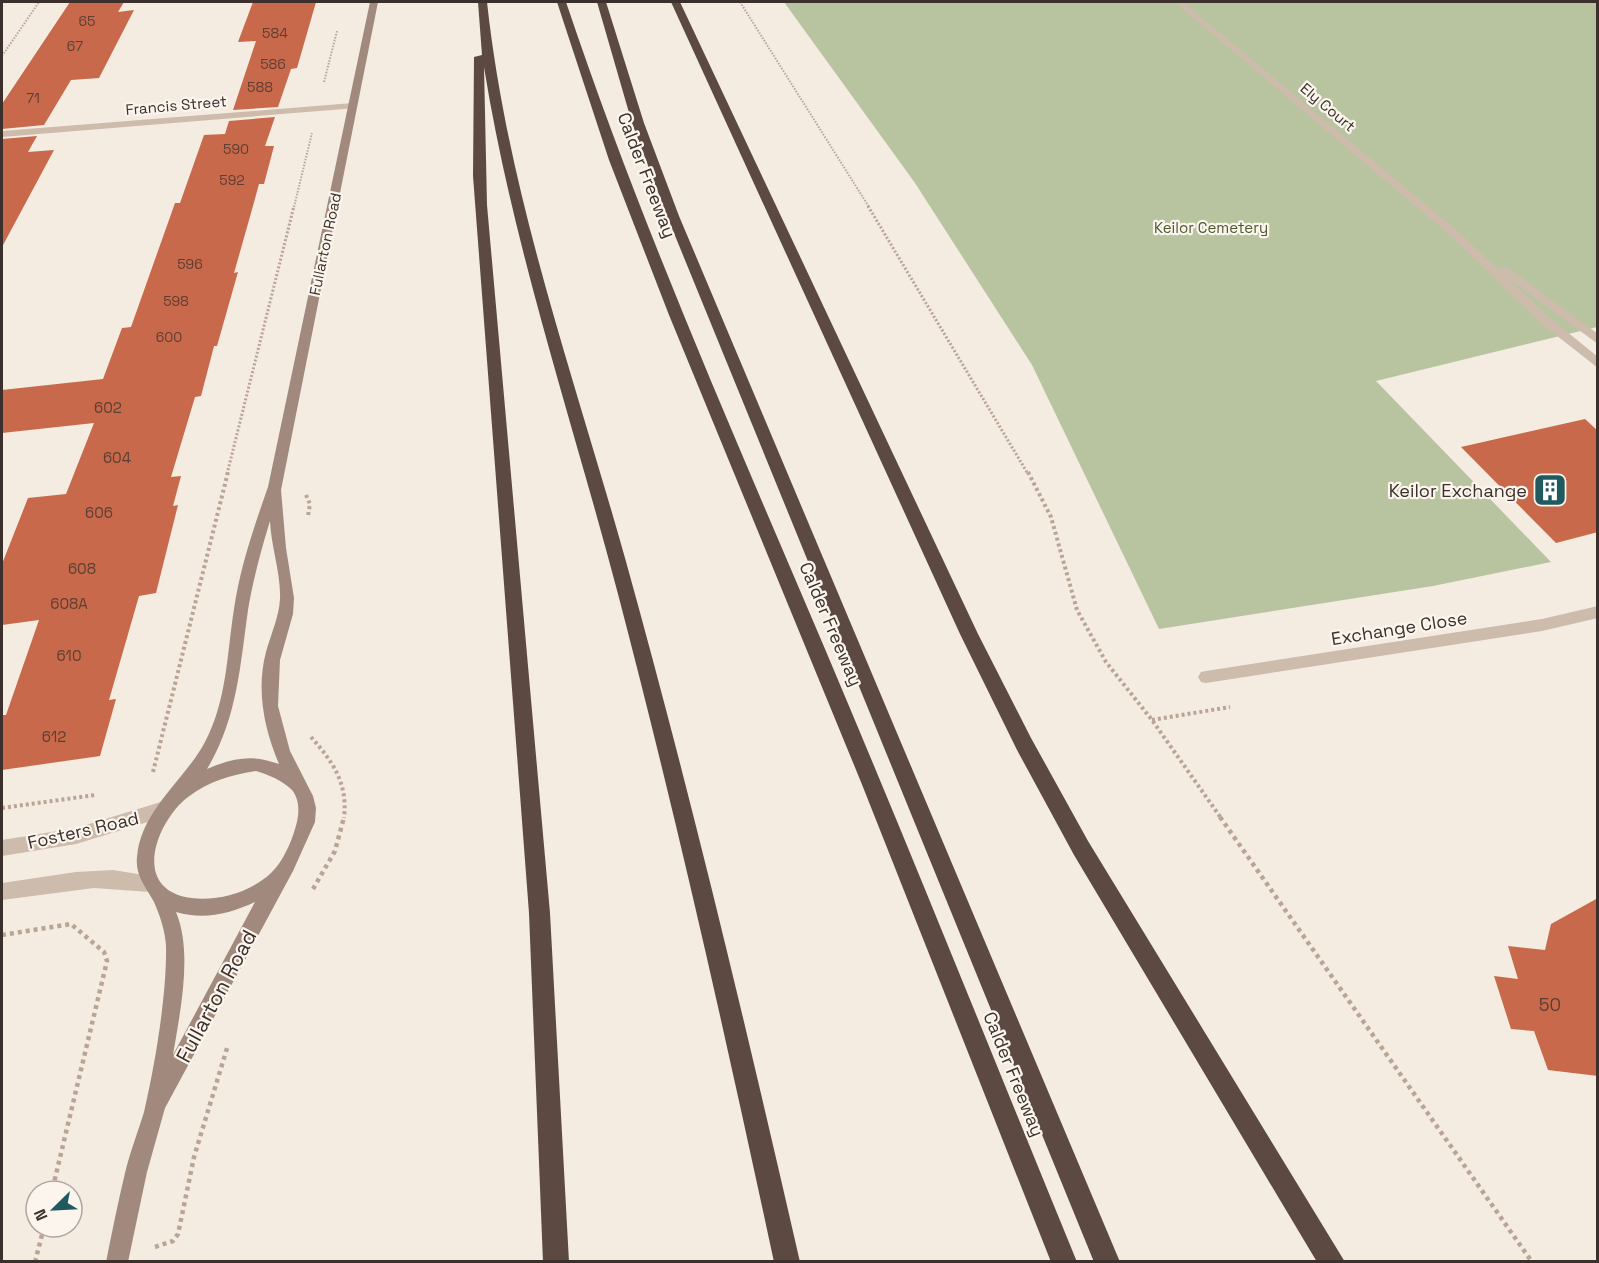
<svg xmlns="http://www.w3.org/2000/svg" width="1599" height="1263" font-family="'Space Grotesk',sans-serif">
	<rect width="100%" height="100%" fill="#f4ebe1"/>
	<!-- green -->
	<path fill="#b8c4a0" d="M784 2H1597V327L1376 381 1551 562 1433 586 1159 629 1032 365 915 183Z"/>
	<!-- building -->
	<path fill="#c8694b" d="M70 2H124L118 12 134 10 99 78 71 80 44 125 2 129V104Z
		M253 2H316L297 68 291 69 278 107 233 110 256 41 238 42Z
		M275 117 265 146H274L264 184H259L251 213 234 273 238 272 217 346H214L201 396 195 397 171 477 181 476 173 506 178 505 156 593 139 596 109 700 116 699 100 756 2 770V715H6L39 620 2 625V564L28 498 66 494 94 423 2 433V390L103 379 122 328 131 327 175 203H180L204 135 225 134 229 121Z
		M37 136 28 152 54 150 2 247V139Z
		M1585 419 1598 431V532L1556 543 1461 447Z
		M1598 898V1076L1548 1070 1534 1031 1511 1029 1494 976 1518 979 1508 946 1545 950 1551 924Z"/>
	<g fill="none" stroke-linecap="round" stroke-linejoin="round">
		<!-- path-far3 -->
		<path stroke="#b9a596" stroke-width="2" stroke-dasharray="1.5 1.5" stroke-linecap="butt" d="M740 2 869 207
			M2 56 39 2
			M324 82 337 31
			M294 207 312 133"/>
		<!-- path-far2 -->
		<path stroke="#b9a596" stroke-width="3" stroke-dasharray="2 2" stroke-linecap="butt" d="M868 206 1028 474
			M227 474 294 206"/>
		<!-- path-far1 -->
		<path stroke="#b9a596" stroke-width="4" stroke-dasharray="3 3" stroke-linecap="butt" d="M1028 472 1051 517 1077 610 1106 662 1152 720 1221 818
			M306 495 310 504 308 516
			M1152 720 1230 707
			M311 737C333 762 348 783 344 818
			M153 772 228 472
			M2 808 95 795"/>
		<!-- path -->
		<path stroke="#b9a596" stroke-width="4.5" stroke-dasharray="4 4" stroke-linecap="butt" d="M1220 817 1532 1262
			M313 889 335 851 344 817
			M2 935 71 924 104 952 107 961 52 1191
			M155 1247 173 1241 178 1234 194 1157 228 1045
			M35 1262 44 1227"/>
		<!-- minor -->
		<path fill="#cdbbac" fill-rule="evenodd" d="M1175 2H1183L1461 234 1498 269 1507 267 1598 334V344L1505 276 1550 318 1598 357V368L1542 324 1453 238Z
			M353 103 356 104V108L2 137V131Z
			M1598 606V618L1542 631 1206 683 1201 682 1198 677 1201 672 1206 671 1542 619Z"/>
		<!-- tertiary -->
		<path fill="#cdbbac" fill-rule="evenodd" d="M164 801 170 803 172 809 170 815 164 817 76 844 2 856V840L76 828Z
			M113 870 156 877 159 883 156 889 150 892 94 888 2 900V883L76 872Z"/>
		<!-- secondary -->
		<path fill="#a18a7d" fill-rule="evenodd" d="M370 2H378L281 490 286 548 294 598 293 614 280 660 278 706 290 751 313 796 316 808 315 822 293 871 165 1108 147 1172 128 1262H106C112 1232 118 1202 125 1173 130 1152 138 1132 144 1112 155 1065 167 994 166 946 165 930 160 916 154 902 146 887 135 876 137 857 141 810 184 781 205 742 227 701 227 653 234 609 240 567 254 527 268 487ZM270 521C271 547 281 573 280 599 279 617 271 634 266 652 256 690 264 728 279 764 252 754 233 758 207 769 237 719 240 667 248 610 253 580 261 550 270 521ZM256 771C269 775 282 780 292 790 301 801 299 817 295 829 291 843 282 863 271 873 249 894 210 904 181 896 132 881 160 818 188 797 209 781 231 775 256 771ZM255 902 173 1055C180 1012 193 953 176 912 204 920 229 914 255 902Z"/>
		<!-- motorway -->
		<path fill="#5c4a42" fill-rule="evenodd" d="M478 2H487C508 194 573 373 625 558 690 791 746 1026 800 1262H774C726 1038 676 815 618 594 572 419 513 247 484 67L487 205 550 913 569 1262H543L529 913 473 176 474 57 482 55Z
			M557 2H566C640 223 734 435 825 649 911 852 993 1057 1077 1262H1051L861 782 669 315 609 160Z
			M597 2H606L644 123 679 216 1120 1262H1094L667 216 632 123Z
			M671 2H680L978 634 1031 738 1088 841 1345 1262H1317L1074 855 1017 750 960 634Z"/>
	</g>
	<!-- icons -->
	<defs>
		<symbol id="building-square" viewBox="-11 -11 22 22"><rect x="-9" y="-9" width="18" height="18" rx="4" fill="#1f5a5e" stroke="#fbf5ee"/><path d="M-4-6H4V6H1V3H-1V6H-4ZM-2.5-4.3h1.7v1.8h-1.7ZM.8-4.3h1.7v1.8H.8ZM-2.5-1h1.7V.8h-1.7ZM.8-1h1.7V.8H.8Z" fill="#fff"/></symbol>
	</defs>
	<g fill-rule="evenodd">
		<use href="#building-square" x="1531" y="471" width="38" height="38"/>
	</g>
	<g text-anchor="middle" dominant-baseline="central" stroke-width="4.5" stroke-linejoin="round" paint-order="stroke">
		<!-- far-number labels -->
		<g font-size="14" fill="#5e3e33">
			<text x="87" y="21">65</text>
			<text x="275" y="33">584</text>
			<text x="75" y="46">67</text>
			<text x="273" y="64">586</text>
			<text x="260" y="87">588</text>
			<text x="33" y="98">71</text>
			<text x="236" y="149">590</text>
			<text x="232" y="180">592</text>
			<text x="190" y="264">596</text>
			<text x="176" y="301">598</text>
			<text x="169" y="337">600</text>
		</g>
		<!-- far-street labels -->
		<g font-size="15" fill="#3b302b" stroke="#fbf5ee">
			<text transform="translate(176 105) rotate(-5)">Francis Street</text>
			<text transform="translate(1328 107) rotate(40)">Ely Court</text>
			<text transform="translate(325 244) rotate(-78)">Fullarton Road</text>
		</g>
		<!-- far-park labels -->
		<g font-size="15" fill="#4a5a2e" stroke="#fbf5ee">
			<text x="1211" y="227">Keilor Cemetery</text>
		</g>
		<!-- number labels -->
		<g font-size="15" fill="#5e3e33">
			<text x="108" y="407">602</text>
			<text x="117" y="457">604</text>
			<text x="99" y="512">606</text>
			<text x="82" y="568">608</text>
			<text x="69" y="603">608A</text>
			<text x="69" y="655">610</text>
			<text x="54" y="736">612</text>
		</g>
		<!-- street labels -->
		<g font-size="18" fill="#3b302b" stroke="#fbf5ee">
			<text transform="translate(647 175) rotate(69)">Calder Freeway</text>
			<text transform="translate(831 624) rotate(67)">Calder Freeway</text>
			<text transform="translate(1399 628) rotate(-9)">Exchange Close</text>
			<text transform="translate(83 830) rotate(-13)">Fosters Road</text>
			<text transform="translate(1014 1074) rotate(68)">Calder Freeway</text>
		</g>
		<!-- poi labels -->
		<g font-size="18" fill="#3b302b" stroke="#fbf5ee" text-anchor="end">
			<text x="1527" y="490">Keilor Exchange</text>
		</g>
		<!-- near-number labels -->
		<g font-size="18" fill="#5e3e33">
			<text x="1550" y="1004">50</text>
		</g>
		<!-- near-street labels -->
		<g font-size="21" fill="#3b302b" stroke="#fbf5ee">
			<text transform="translate(216 996) rotate(-62)">Fullarton Road</text>
		</g>
	</g>
	<!-- border -->
	<rect width="1599" height="1263" fill="none" stroke="#3b302b" stroke-width="6"/>
	<!-- north arrow -->
	<g transform="translate(54 1209) rotate(246)"><circle r="28" fill="#fbf5ee" stroke="#aea6a0" stroke-width="1.5"/>
	<path d="M0-4.5L10 22L0 15L-10 22Z" fill="#1f5a5e"/>
	<text y="-9" font-size="16" font-weight="bold" text-anchor="middle" fill="#3b302b">N</text>
	</g>
</svg>
